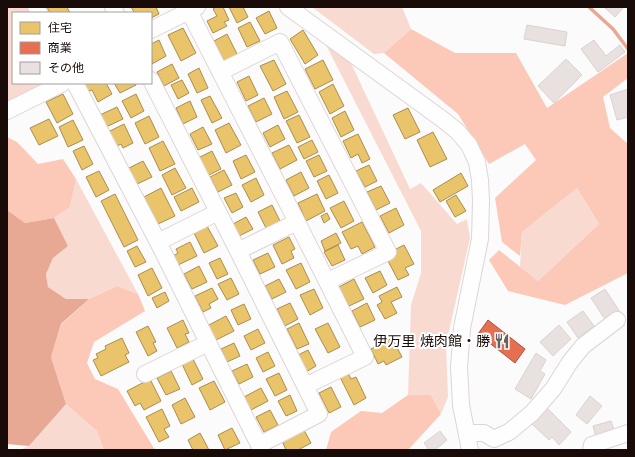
<svg xmlns="http://www.w3.org/2000/svg" width="635" height="457" font-family="'DejaVu Sans','Noto Sans JP',sans-serif">
	<rect width="100%" height="100%" fill="#fbfbfb"/>
	<!-- green -->
	<path fill="#f9dad0" d="M7 7H31L35 13H13V83H52L7 106Z
		M312 7H402L411 29 384 53 374 54Z
		M326 45 350 61 410 189 421 183 457 224 467 219 470 238 446 344 448 397 441 414 431 395H408L411 305 421 273V231Z
		M76 179 138 294 117 286 89 299H66L48 287 46 274 53 258 68 246 54 218 70 207Z
		M577 188 599 224 538 281 520 267 522 232Z
		M66 404 97 431 104 450H20L29 446Z"/>
	<!-- forest -->
	<path fill="#fcc9b8" d="M411 29 455 53H516L547 108 628 53V78L603 97 610 128 628 144V273L565 305 508 291 489 260 499 250 538 281 599 224 577 188 522 232 520 256 502 242 495 198 536 160 525 144 489 164 458 114 384 53Z
		M7 137 17 142 38 164 63 159 76 179 70 207 54 218 25 223 7 210Z
		M117 286 138 294 145 311 94 342 87 363 95 379 118 389 155 450H104L97 431 66 404 51 357 61 325 89 299Z
		M408 395H431L441 414 408 450H326L331 432 361 411 382 413Z"/>
	<!-- water -->
	<path fill="#e7a994" d="M7 210 25 223 54 218 68 246 53 258 46 274 48 287 66 299H89L61 324 51 357 66 404 29 446 7 444Z"/>
	<!-- homes -->
	<path fill="#e9c46a" stroke="#ab8d4d" d="M47 7H67L70 13H50Z
		M131 7H156L159 14 151 18V13H132L134 12Z
		M216 7H223L229 20 224 22 227 26 213 33 207 21 217 16 213 9Z
		M229 7H243L248 17 237 23Z
		M269 11 277 28 265 34 256 18Z
		M250 22 260 41 247 47 238 28Z
		M183 28 196 53 181 61 168 35Z
		M303 30 318 55 305 64 290 39Z
		M227 34 237 54 224 61 214 41Z
		M159 40 166 56 152 64 151 44Z
		M274 60 286 84 273 91 260 66Z
		M323 60 333 80 315 89 305 69Z
		M172 64 179 78 164 86 157 72Z
		M199 68 208 88 197 93 188 74Z
		M249 76 258 95 246 101 237 82Z
		M182 80 189 93 178 99 171 85Z
		M83 83H106L112 94 98 102 92 90 87 92Z
		M114 83H135L136 85 120 93Z
		M333 84 344 106 330 114 319 92Z
		M287 91 298 112 284 119 274 97Z
		M63 94 73 114 57 123 46 102Z
		M136 94 144 111 131 118 122 101Z
		M210 96 222 118 212 123 201 100Z
		M264 98 272 114 256 122 248 106Z
		M190 101 197 117 183 124 176 108Z
		M117 107 123 119 106 127 100 115Z
		M408 108 420 132 405 139 393 115Z
		M345 111 354 130 341 137 332 118Z
		M299 115 310 137 297 143 286 121Z
		M149 116 159 137 145 144 135 123Z
		M49 119 58 136 39 145 30 128Z
		M73 120 83 140 68 147 59 127Z
		M229 123 241 145 226 153 215 130Z
		M124 124 133 143 123 148 121 144 115 147 108 132Z
		M278 125 285 139 270 147 263 133Z
		M203 127 212 144 198 150 190 134Z
		M433 132 447 159 430 167 417 140Z
		M358 134 370 159 362 163 358 154 351 158 343 141Z
		M312 140 318 152 304 159 298 147Z
		M163 141 175 164 160 171 149 148Z
		M289 145 297 160 280 169 272 153Z
		M84 146 93 164 82 170 73 151Z
		M212 151 221 169 207 176 198 158Z
		M246 155 255 172 241 179 233 161Z
		M319 155 327 171 314 177 306 161Z
		M143 161 152 177 135 185 127 169Z
		M369 165 377 181 365 187 356 171Z
		M175 168 186 188 172 195 162 175Z
		M224 170 232 185 218 192 210 177Z
		M99 171 109 190 96 197 86 177Z
		M301 172 309 188 294 196 286 180Z
		M461 173 468 186 440 202 433 190Z
		M329 175 338 193 326 199 317 181Z
		M256 178 264 195 251 202 242 185Z
		M381 186 390 203 376 210 367 192Z
		M161 188 175 216 158 224 144 197Z
		M192 188 199 202 181 211 174 197Z
		M236 193 243 207 232 213 224 198Z
		M115 194 138 240 124 247 101 201Z
		M317 194 325 211 306 221 298 203Z
		M456 195 466 211 455 217 446 201Z
		M344 201 354 221 341 228 330 208Z
		M272 205 280 221 266 228 258 212Z
		M396 208 404 225 389 233 380 216Z
		M327 213 330 219 324 223 321 216Z
		M246 217 253 229 239 236 233 224Z
		M362 222 375 247 362 254 358 246 351 249 342 232Z
		M207 226 218 246 204 253 194 233Z
		M336 233 341 243 325 251 321 241Z
		M289 237 295 249 291 251 294 258 282 264 273 245Z
		M190 242 197 256 178 265 173 256 178 253 176 249Z
		M338 245 345 260 332 266 324 252Z
		M404 245 414 264 405 268 409 275 398 280 388 261 395 257 392 251Z
		M137 246 146 262 135 267 127 251Z
		M268 253 275 267 260 274 253 260Z
		M220 258 228 274 217 279 209 263Z
		M301 263 310 282 296 289 286 270Z
		M199 266 207 282 192 289 184 274Z
		M152 268 162 288 148 296 138 275Z
		M380 271 387 285 373 293 365 278Z
		M231 278 239 294 227 300 218 284Z
		M279 279 286 292 272 299 265 286Z
		M354 279 364 299 349 306 339 287Z
		M397 287 402 297 391 302 397 313 385 319 377 305 382 302 379 296Z
		M212 288 218 299 209 304 211 308 203 312 195 296Z
		M314 289 323 308 310 315 300 295Z
		M165 292 169 301 157 308 152 298Z
		M290 303 298 319 285 326 277 309Z
		M367 303 375 320 360 327 352 311Z
		M244 304 251 319 238 325 231 310Z
		M226 316 234 331 214 341 207 326Z
		M183 320 189 333 185 334 189 342 177 348 167 328Z
		M299 323 309 344 297 349 287 329Z
		M328 323 340 347 328 353 315 329Z
		M148 326 156 342 153 343 157 351 148 356 136 332Z
		M258 329 265 343 251 350 244 336Z
		M122 338 129 353 125 355 129 362 101 376 93 360 98 358 96 354 106 349 105 346Z
		M392 338 402 357 386 365 384 361 378 364 371 349Z
		M234 343 240 356 227 362 221 349Z
		M308 350 316 366 306 372 298 355Z
		M268 352 275 366 263 372 256 358Z
		M193 359 203 379 192 385 182 364Z
		M247 364 253 377 239 384 232 371Z
		M171 371 180 389 166 395 157 378Z
		M279 373 287 390 275 396 266 379Z
		M348 373 351 379 356 377 366 398 354 405 340 377Z
		M150 379 161 401 144 410 140 403 135 406 127 391Z
		M214 381 225 402 210 410 199 388Z
		M331 387 341 407 329 413 319 393Z
		M261 388 268 401 251 410 244 397Z
		M290 395 297 411 286 416 278 401Z
		M185 398 195 417 181 424 172 405Z
		M162 409 170 426 164 429 169 437 159 442 146 417Z
		M270 410 278 425 264 432 256 417Z
		M232 428 240 443 225 450 218 435Z
		M304 430 311 443 298 450H286L282 441Z
		M200 433 209 450H193L188 440Z"/>
	<!-- shops -->
	<path fill="#e76f51" stroke="#a9513b" d="M488 320 525 349 515 363 478 334Z"/>
	<g fill="none" stroke-linecap="round" stroke-linejoin="round">
		<!-- stream -->
		<path stroke="#e7a994" stroke-width="3.5" d="M589 7 613 29 628 49"/>
	</g>
	<!-- building -->
	<path fill="#e9e1df" stroke="#d9d2d0" d="M604 7H624L615 17Z
		M527 25 567 32 565 46 524 39Z
		M594 40 606 56 620 45 625 52 598 72 581 49Z
		M566 59 582 75 554 103 538 86Z
		M628 89V117L617 120 610 95Z
		M605 289 620 312 606 321 591 298Z
		M583 311 594 326 578 338 567 322Z
		M559 325 571 339 553 356 540 342Z
		M536 353 546 360 540 371 545 374 531 399 515 389Z
		M590 396 602 406 587 424 576 415Z
		M546 407 571 432 559 445 552 437 549 440 531 423Z
		M611 421 615 432 596 437 593 426Z
		M440 431 447 440 435 450H429L424 443Z"/>
	<g fill="none" stroke-linecap="round" stroke-linejoin="round">
		<defs>
			<path id="minor" d="M36 7 39 13
				M113 7 116 13
				M187 7 297 222 365 357 305 386
				M288 7 442 119 457 131 469 145 477 162 480 180 481 201 480 239 462 328 459 367 461 405 470 450
				M151 30 197 7
				M220 72 280 42 388 252 328 281
				M75 83 158 242 259 445 319 414 238 251 151 80
				M7 111 63 83
				M158 242 218 212
				M238 251 297 222
				M145 374 208 343
				M467 433H484L494 439 509 432 532 413 553 389 570 362 583 346 617 320
				M591 450 592 445 628 433"/>
		</defs>
		<!-- minor casing -->
		<use href="#minor" stroke="#ddd5d3" stroke-width="18"/>
		<!-- minor -->
		<use href="#minor" stroke="#fefefe" stroke-width="16"/>
	</g>
	<!-- icons -->
	<defs>
		<symbol id="restaurant-bare" viewBox="-9 -9 18 18"><path d="M-5-6h1v4h1v-4h1v4h1v-4h1v5L-1.5 .5V6h-2V.5L-5-1ZM5-6V6H3V1.5H1.5Q1.5-4 5-6Z" fill="#68605d" stroke="#fff" stroke-width="2.5" paint-order="stroke"/></symbol>
	</defs>
	<g fill-rule="evenodd">
		<use href="#restaurant-bare" x="491" y="330" width="22" height="22"/>
	</g>
	<g text-anchor="middle" dominant-baseline="central" stroke-width="4" stroke-linejoin="round" paint-order="stroke">
		<!-- poi labels -->
		<g font-size="14" fill="#190c08" stroke="#fff" text-anchor="end">
			<text x="490" y="341">伊万里 焼肉館・勝</text>
		</g>
	</g>
	<!-- border -->
	<rect width="635" height="457" fill="none" stroke="#190c08" stroke-width="16"/>
	<!-- legend -->
	<rect x="12" y="12" width="140" height="72" fill="#ffffff" stroke="#a39e9c"/>
	<rect x="20" y="22" width="20" height="12" fill="#e9c46a" stroke="#a39e9c"/>
	<text x="48" y="32" font-size="12" fill="#190c08">住宅</text>
	<rect x="20" y="42" width="20" height="12" fill="#e76f51" stroke="#a39e9c"/>
	<text x="48" y="52" font-size="12" fill="#190c08">商業</text>
	<rect x="20" y="62" width="20" height="12" fill="#e9e1df" stroke="#a39e9c"/>
	<text x="48" y="72" font-size="12" fill="#190c08">その他</text>
</svg>
